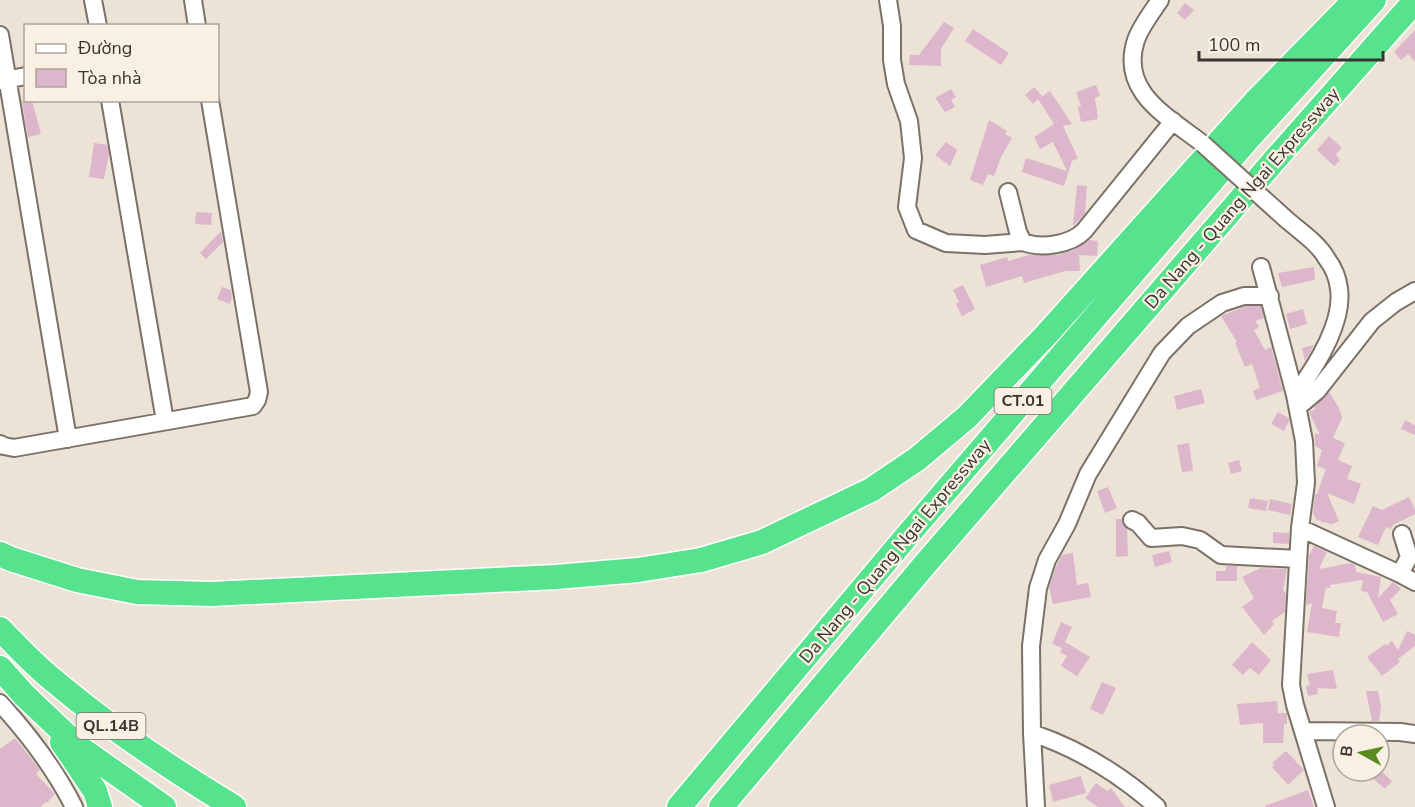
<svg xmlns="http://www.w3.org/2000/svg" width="1415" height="807" font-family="'Nunito Sans',sans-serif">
	<rect width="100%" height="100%" fill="#ece2d6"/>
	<!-- building -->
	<path fill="#dcb7cc" d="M1185 3 1194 10 1185 20 1177 13Z
		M944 22 954 28 941 49V66L909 65 910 55H919Z
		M973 29 1009 53 1001 65 965 41Z
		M1415 30V62L1408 54 1401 60 1394 52Z
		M1096 85 1100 96 1095 98 1098 119 1081 122 1078 106H1081L1076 92Z
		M1034 87 1042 96 1033 104 1025 95Z
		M951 89 956 97 951 100 955 107 945 112 935 98Z
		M1050 91 1072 124 1063 126 1078 158 1072 161 1064 186 1022 172 1026 158 1067 171 1053 142 1040 149 1034 137 1054 124 1038 99Z
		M32 100 41 134 28 137 22 101Z
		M989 120 1007 131 1005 134 1012 138 1001 157 994 176 988 174 983 185 970 180Z
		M1329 136 1342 148 1336 154 1340 161 1334 166 1317 150Z
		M946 142 957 150 950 166 935 155Z
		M94 143 107 145 109 154 104 179 89 177Z
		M1077 185 1087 186 1085 214 1074 225H1073Z
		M196 212 212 213 211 225 195 224Z
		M221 231 223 242 206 259 200 253Z
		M1089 240 1098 241 1097 256 1079 255 1080 271H1065L1024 283 1022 276 986 287 980 265 1007 257 1008 261 1029 255H1057L1075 249Z
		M1314 267 1315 280 1282 287 1278 273Z
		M963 285 975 309 962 316 956 304 959 302 953 290Z
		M222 287 231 290 232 297 230 304 217 299Z
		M1246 306H1261L1264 318 1255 321 1259 327 1254 330 1265 350 1271 347 1283 391 1256 400 1253 391 1260 388 1252 364 1245 367 1235 343 1237 342 1221 316Z
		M1303 309 1307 324 1290 329 1286 314Z
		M1314 345 1309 354 1305 361 1302 348Z
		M1201 389 1205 403 1177 410 1174 396Z
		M1329 392 1339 408 1342 418 1333 438 1345 443 1338 460 1352 466 1347 479 1361 484 1354 504 1327 493 1339 521 1332 524 1321 522 1320 520 1317 521 1313 513 1315 494H1317L1326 469 1317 466 1322 450 1315 446V433L1320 435 1309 412 1315 409 1314 407Z
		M1278 412 1289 418V421L1284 431 1271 424Z
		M1405 420 1415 425V435L1401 429Z
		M1189 443 1193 471 1182 472 1177 445Z
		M1239 460 1242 471 1231 474 1228 463Z
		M1108 487 1117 508 1105 513 1097 491Z
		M1409 497 1415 509V514L1393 525 1391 529 1386 527 1378 545 1358 537 1373 506 1382 510Z
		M1250 498 1268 501 1266 511 1248 508Z
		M1270 499 1292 504 1290 515 1268 510Z
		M1116 519H1122L1123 525 1127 529 1128 556 1116 557Z
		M1273 532 1289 533V544L1273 543Z
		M1314 546 1327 552 1319 569 1351 563 1355 565 1356 572 1381 577 1378 598 1393 582 1396 584 1401 589 1390 600 1398 614 1383 622 1367 592 1361 591 1363 580 1330 585V588L1326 587 1322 608 1337 611 1335 623H1341L1339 637 1307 632 1312 603 1306 605 1309 556Z
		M1169 551 1172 562 1155 567 1152 555Z
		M1073 553 1077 585 1088 583 1091 597 1053 604 1049 587 1057 564 1062 555Z
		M1226 566H1237V581H1216V571H1226Z
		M1261 568 1287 569 1283 590 1286 593 1285 612 1272 621 1274 624 1264 635 1242 607 1254 598 1242 577Z
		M1061 622 1072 627 1065 642 1090 657 1077 676 1061 666 1067 656 1060 652 1062 648 1052 644Z
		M1407 631 1415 635V646L1398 659 1400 662 1382 676 1367 657 1385 644 1386 646 1392 641 1398 650Z
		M1252 642 1271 660 1259 675 1250 668 1243 675 1232 665Z
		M1333 670 1337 689 1317 688 1318 694 1308 696 1306 686 1310 685 1307 674Z
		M1102 682 1116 688 1103 715 1090 709Z
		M1366 691H1378L1381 706 1379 721H1372Z
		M1277 701 1278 713H1287V724H1284L1283 743H1263V723L1240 725 1237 704Z
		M15 738 40 770 36 774 55 794 47 803 46 802 40 807H0V749Z
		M1286 751 1304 770 1288 785 1272 767 1274 765 1272 763Z
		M1364 771H1381L1392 781 1385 789Z
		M1081 776 1086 793 1053 802 1049 785Z
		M1096 783 1107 791 1111 788 1125 807H1098L1085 798Z
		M1308 790 1314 807H1265V806Z"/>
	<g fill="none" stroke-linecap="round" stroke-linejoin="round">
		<defs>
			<path id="minor" d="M93 0 98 26
				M193 0 197 26
				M888 0 892 26V60L896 84 909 121 913 158 907 207 916 230 946 243 985 245 1023 242
				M1160 0C1152 12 1141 26 1136 40 1119 92 1167 116 1203 144
				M0 35 68 439
				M0 81 26 76
				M110 100 165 421
				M1008 192 1018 232 1023 242C1041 249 1070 245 1084 231L1173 121
				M1287 220C1301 232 1318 243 1327 259 1333 267 1338 279 1339 289 1344 323 1314 369 1295 395
				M1261 267 1295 395 1304 441 1306 483 1300 528 1291 685 1295 705 1326 807
				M1298 407 1317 391 1372 321 1396 302 1415 291
				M0 444 4 446 14 448 253 406 257 400 259 392 210 100
				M1132 520 1138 523 1151 538 1182 536 1200 540 1221 555 1298 559
				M1300 528 1400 574
				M1402 534 1409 557 1400 574 1415 582
				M0 703C29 735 55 769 74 807
				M1304 731 1400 732 1415 734
				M1032 733C1079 749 1120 774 1157 807
				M1036 807 1032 733 1031 646 1038 588 1047 560 1067 524 1088 474 1162 353 1188 326 1222 303 1244 296H1270"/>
			<path id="highway" d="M0 554 11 559 77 580 137 592 212 594 556 577 638 570 701 560 762 542 871 490 917 459 967 417 1046 335 1255 102 1355 0
				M0 629C17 646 34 665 53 680 110 728 171 769 234 807
				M0 668 25 696 80 748 164 807
				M62 742 95 791 100 807
				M679 807 906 537 1247 140 1374 0
				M721 807 927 562 1272 163 1415 1"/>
		</defs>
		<!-- minor casing -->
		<use href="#minor" stroke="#7b7267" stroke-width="20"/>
		<!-- highway casing -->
		<use href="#highway" stroke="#fff" stroke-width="27"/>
		<!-- minor -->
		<use href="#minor" stroke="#fff" stroke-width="16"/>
		<!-- highway -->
		<use href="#highway" stroke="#57e38d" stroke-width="24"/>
		<defs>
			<path id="minor-bridge" d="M1203 144 1287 220"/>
		</defs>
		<!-- minor-bridge casing -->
		<use href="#minor-bridge" stroke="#7b7267" stroke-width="20" stroke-linecap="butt"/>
		<!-- minor-bridge -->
		<use href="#minor-bridge" stroke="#fff" stroke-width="16"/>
	</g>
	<g text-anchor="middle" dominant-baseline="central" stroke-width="4.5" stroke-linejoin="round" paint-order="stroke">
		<!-- shield labels -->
		<g fill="#faefe3" stroke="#726c66" stroke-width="1.5">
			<rect x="994.5" y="388" width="57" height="26" rx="4.5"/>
			<rect x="76.5" y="713" width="69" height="26" rx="4.5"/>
		</g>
		<g font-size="16" font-weight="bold" fill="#383430">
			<text x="1023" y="401">CT.01</text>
			<text x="111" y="726">QL.14B</text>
		</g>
		<!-- street labels -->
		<g font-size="18" fill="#383430" stroke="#faefe3">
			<text transform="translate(1242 198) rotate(-49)">Da Nang - Quang Ngai Expressway</text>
			<text transform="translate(895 551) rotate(-50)">Da Nang - Quang Ngai Expressway</text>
		</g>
	</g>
	<!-- legend -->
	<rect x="24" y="24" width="195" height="78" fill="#faefe3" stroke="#aca49b" stroke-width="1.5"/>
	<rect x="36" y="44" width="30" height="9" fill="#ffffff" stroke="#aca49b" stroke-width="1.5"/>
	<text x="78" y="54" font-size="18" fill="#383430">Đường</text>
	<rect x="36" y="69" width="30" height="18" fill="#dcb7cc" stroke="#aca49b" stroke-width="1.5"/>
	<text x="78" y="84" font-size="18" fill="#383430">Tòa nhà</text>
	<!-- north arrow -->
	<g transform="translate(1361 753) rotate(278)"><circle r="28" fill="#faefe3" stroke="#aca49b" stroke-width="1.5"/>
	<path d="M0-4.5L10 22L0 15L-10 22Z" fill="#5b8a1e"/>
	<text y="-9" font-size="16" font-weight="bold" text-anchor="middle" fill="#383430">B</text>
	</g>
	<!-- scale -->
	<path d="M1199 51v9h184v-9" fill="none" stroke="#383430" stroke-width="3"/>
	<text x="1208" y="51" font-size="18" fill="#383430" stroke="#faefe3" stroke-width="4.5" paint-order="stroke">100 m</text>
</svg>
